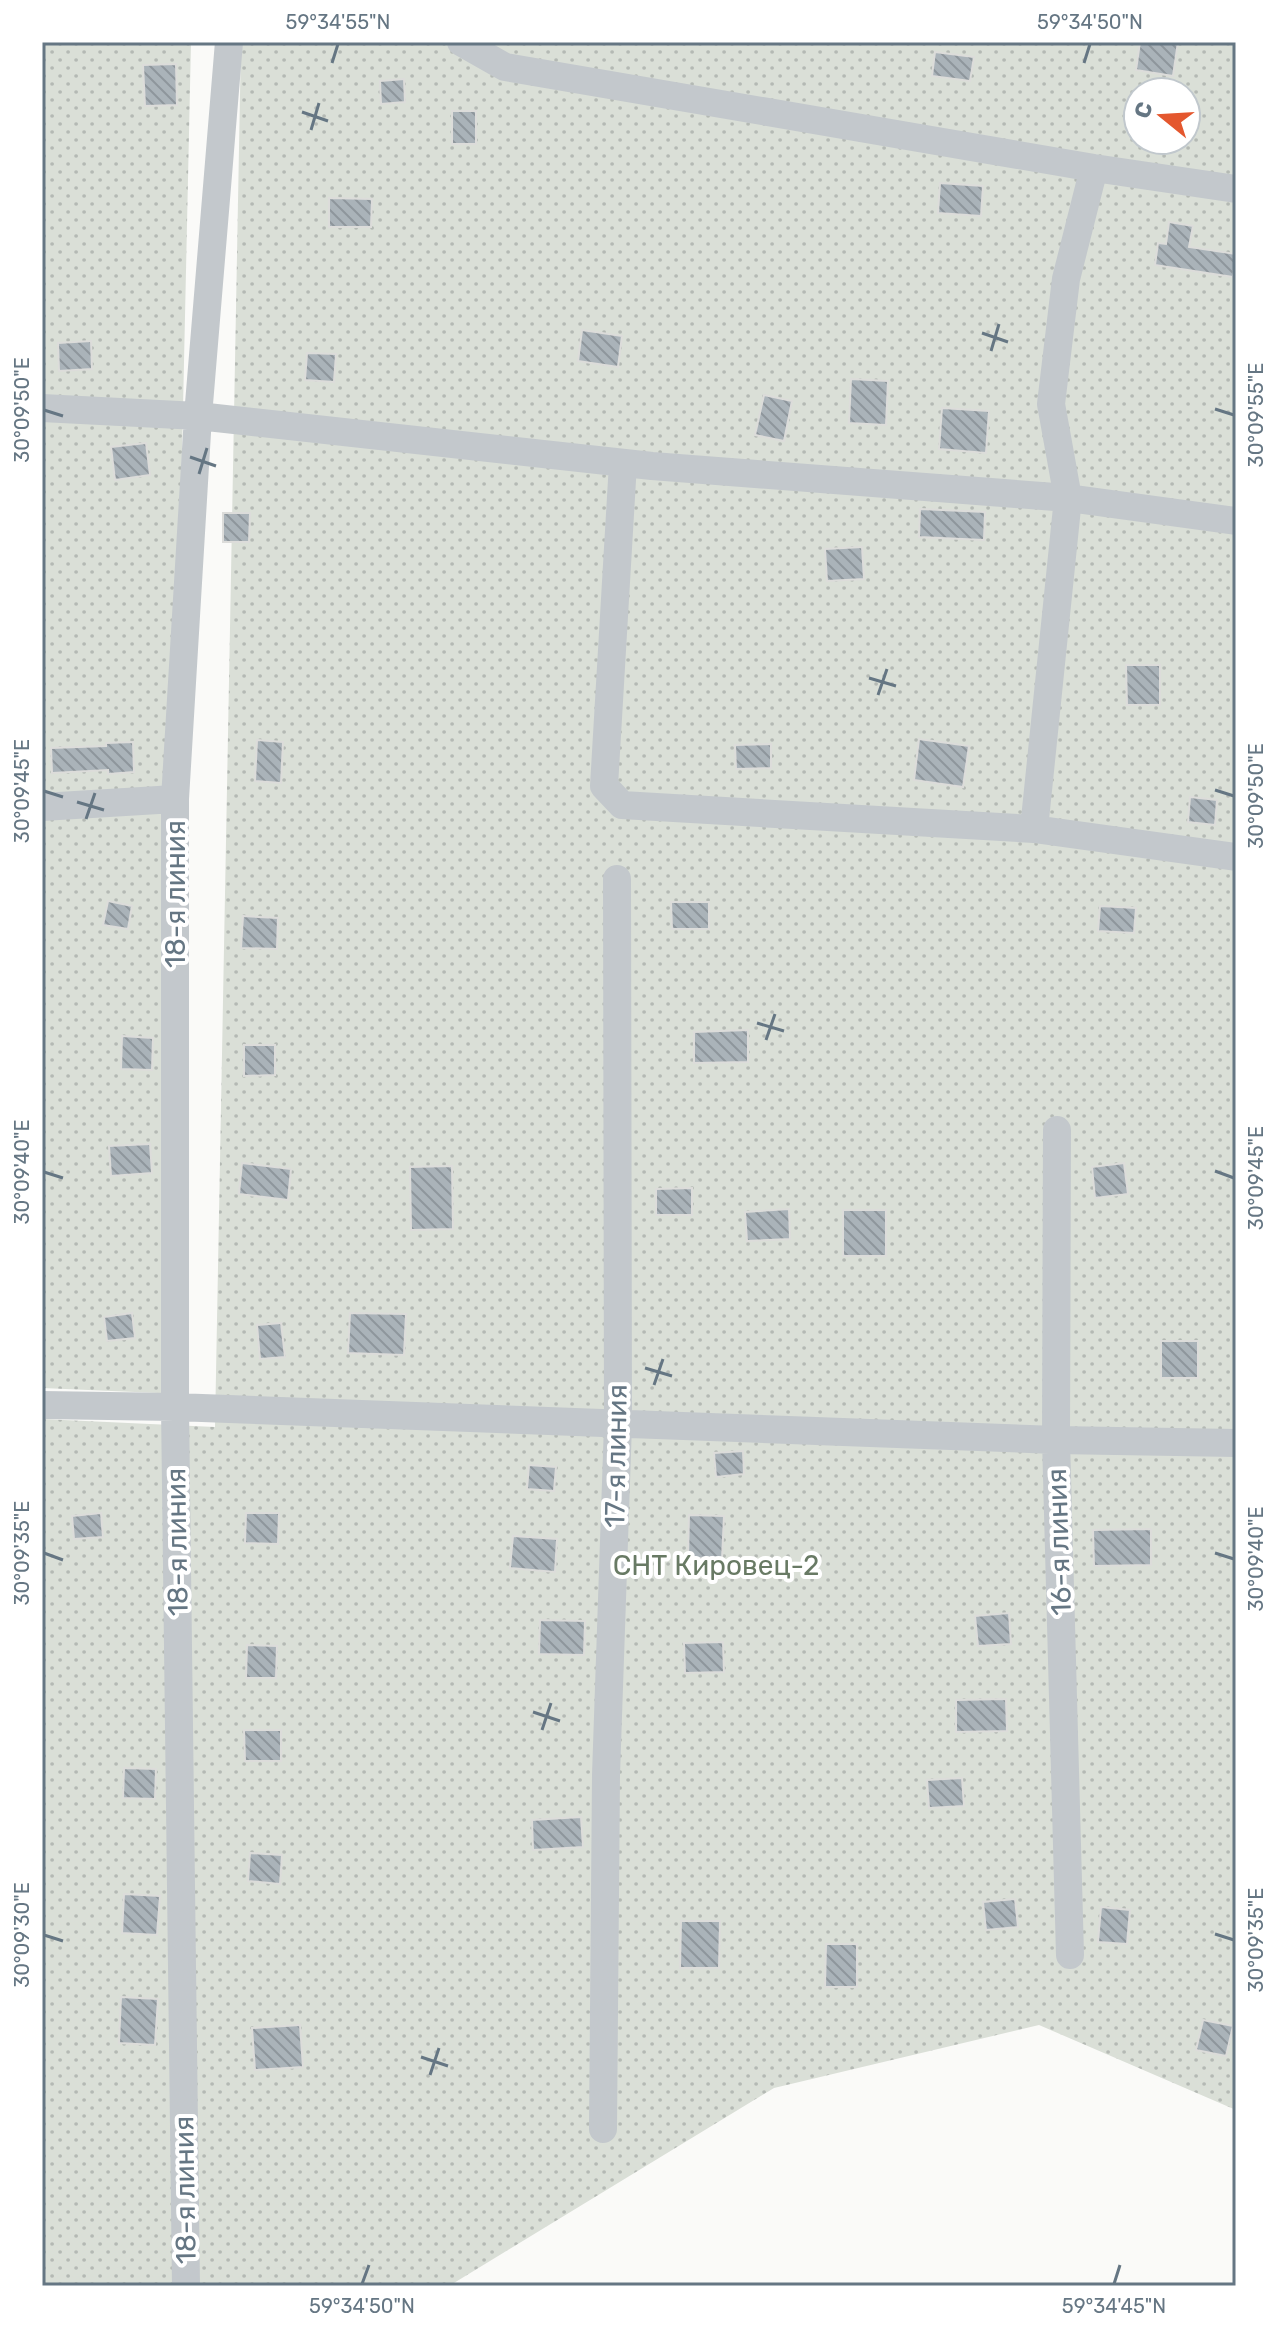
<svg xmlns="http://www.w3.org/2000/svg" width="1278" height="2328" font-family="Rubik,sans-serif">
	<defs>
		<pattern id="grass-dots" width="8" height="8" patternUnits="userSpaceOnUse" patternTransform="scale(2)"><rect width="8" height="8" fill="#dadfd7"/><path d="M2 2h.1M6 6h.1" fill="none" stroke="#b4b9b4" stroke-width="1.8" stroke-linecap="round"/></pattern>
		<pattern id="building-back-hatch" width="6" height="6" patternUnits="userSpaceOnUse" patternTransform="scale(2)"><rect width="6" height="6" fill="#aab3b9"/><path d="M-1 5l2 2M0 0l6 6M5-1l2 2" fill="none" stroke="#8e969c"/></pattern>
	</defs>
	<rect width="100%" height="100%" fill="#fafaf8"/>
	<!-- grass -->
	<path fill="url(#grass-dots)" fill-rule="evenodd" d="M42 42H191L175 774 181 1394 42 1388Z
		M241 42H1236V2110L1039 2025 774 2088 449 2286H42V1419L215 1427ZM1138 92H1186V140H1138Z"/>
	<!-- building -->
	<path fill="url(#building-back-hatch)" stroke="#dcdcda" stroke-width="2" d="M1140 42H1178L1173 76 1136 70Z
		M935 52 974 57 970 81 932 76Z
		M176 64 177 105 145 106 143 65Z
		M404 79 405 102 381 104 380 81Z
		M452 111H476V144H452Z
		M940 183 983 186 981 216 938 213Z
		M329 198 372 199 371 227H329Z
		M1169 222 1193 226 1189 247 1236 254 1233 277 1155 265 1158 243 1166 244Z
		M582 330 622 336 618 367 578 361Z
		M91 341 92 369 59 371 58 343Z
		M307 353 336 354 334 382 305 380Z
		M851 379 888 381 886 425 849 423Z
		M764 395 792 401 784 441 755 435Z
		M942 408 989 411 986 453 939 449Z
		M146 443 150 475 115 480 111 447Z
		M920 509 985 512 984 540 919 537Z
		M223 513H250L249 542H223Z
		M862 547 864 579 827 581 825 549Z
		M1126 665H1160V705H1127Z
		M919 739 969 746 963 787 914 780Z
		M257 740 283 742 281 783 255 781Z
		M133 742 134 772 108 774V770L52 773 51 748 106 746V743Z
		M771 744V768L736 769 735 745Z
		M1190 797 1217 800 1215 825 1188 822Z
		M108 901 132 906 128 929 103 925Z
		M671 902H709V929H672Z
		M1100 906 1136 908 1134 933 1098 931Z
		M243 916 278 918 277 949 241 948Z
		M748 1030V1062L694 1063V1032Z
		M122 1036 153 1038 152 1070 121 1069Z
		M244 1045H275V1075L244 1076Z
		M150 1144 152 1173 111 1176 109 1146Z
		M242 1163 291 1169 288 1200 239 1194Z
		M1124 1163 1128 1194 1095 1198 1092 1167Z
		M452 1166 453 1229 411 1230 410 1167Z
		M692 1188V1215H656V1189Z
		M789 1209 790 1239 747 1241 745 1212Z
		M843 1210H886V1256H843Z
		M132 1313 135 1338 107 1341 104 1317Z
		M350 1313 406 1314 404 1355 348 1353Z
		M281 1323 285 1357 260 1359 257 1325Z
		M1161 1341H1198V1378H1161Z
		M743 1451 744 1474 716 1477 714 1453Z
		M529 1465 556 1467 554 1491 527 1489Z
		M101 1513 103 1537 74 1539 72 1516Z
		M246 1513H279L278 1544 245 1543Z
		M689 1515 724 1516 722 1559 688 1558Z
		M1151 1529V1565L1094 1566 1093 1530Z
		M513 1536 557 1539 555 1572 510 1568Z
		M1009 1613 1011 1644 978 1646 975 1616Z
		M540 1620 585 1621 584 1655 539 1654Z
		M723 1642 724 1672 685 1673 684 1643Z
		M247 1645 277 1646 276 1678H246Z
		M1006 1699 1007 1731 956 1732V1700Z
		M244 1730H281V1761H245Z
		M124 1768 156 1769 155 1799 123 1798Z
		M962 1778 964 1806 929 1808 927 1780Z
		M581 1817 583 1847 533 1850 532 1820Z
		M250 1853 282 1855 280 1884 248 1881Z
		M124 1894 160 1896 157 1935 122 1933Z
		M1015 1899 1018 1927 986 1930 983 1902Z
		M1101 1907 1130 1910 1127 1944 1098 1942Z
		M681 1921H720L719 1968H680Z
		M826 1944H857V1987H825Z
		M121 1997 158 1999 155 2045 119 2043Z
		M1203 2020 1233 2026 1226 2056 1196 2050Z
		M300 2025 303 2067 255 2070 252 2028Z"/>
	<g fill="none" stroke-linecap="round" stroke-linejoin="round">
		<!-- street -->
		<path stroke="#c3c8cc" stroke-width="28" d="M461 42 505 67 1094 168 1236 189
			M42 408 198 416 652 466 1068 498 1236 521
			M623 463 604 786 622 805 1034 829 1236 857
			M42 807 175 799
			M1034 829 1068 498 1051 404 1066 279 1094 168
			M1057 1130 1056 1440 1070 1955
			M42 1405 175 1407 1056 1440 1236 1443
			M603 2129 606 1775 618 1424 617 879
			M186 2286 175 1407V799L198 416 229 42"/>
	</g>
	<!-- ticks -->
	<path fill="none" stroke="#657683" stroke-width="3" d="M332 63 338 44M1084 63 1090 44M302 112 328 121M311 130 319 103M982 333 1008 342M991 351 999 324M1215 409 1234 415M44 410 63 416M190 457 216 466M199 474 207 448M869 678 896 686M878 695 887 669M1215 790 1234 796M44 791 63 797M77 802 104 810M86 819 95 793M757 1023 784 1031M766 1040 775 1014M1215 1171 1234 1178M44 1172 63 1178M645 1368 672 1376M654 1385 663 1359M44 1553 63 1560M1215 1553 1234 1559M533 1712 560 1721M542 1730 551 1703M1215 1934 1234 1940M44 1935 63 1941M421 2057 448 2066M430 2075 439 2048M362 2284 369 2265M1114 2284 1120 2265"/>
	<g text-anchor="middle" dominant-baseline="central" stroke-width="8" stroke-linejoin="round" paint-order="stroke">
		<!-- street labels -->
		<g font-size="28" fill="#657683" stroke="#fff">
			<text transform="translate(175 894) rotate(-90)">18-я линия</text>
			<text transform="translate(616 1456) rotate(-89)">17-я линия</text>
			<text transform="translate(177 1542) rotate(-91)">18-я линия</text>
			<text transform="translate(1059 1542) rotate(-92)">16-я линия</text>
			<text transform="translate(185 2190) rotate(-91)">18-я линия</text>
		</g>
		<!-- park labels -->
		<g font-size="28" fill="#687a64" stroke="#fff">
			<text x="716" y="1565">СНТ Кировец-2</text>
		</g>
	</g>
	<!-- border -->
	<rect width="1278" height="2328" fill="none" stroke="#ffffff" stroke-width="88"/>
	<!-- north arrow -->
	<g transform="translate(1162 116) rotate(288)"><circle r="38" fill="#ffffff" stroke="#c1c8cd" stroke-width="2"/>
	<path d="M0-6L14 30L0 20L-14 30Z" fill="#e4572e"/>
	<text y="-12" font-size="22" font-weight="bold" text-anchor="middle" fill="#657683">С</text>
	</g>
	<rect x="44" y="44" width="1190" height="2240" fill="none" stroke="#657683" stroke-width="3"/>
	<g font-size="20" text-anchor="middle" fill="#657683">
		<text x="338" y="29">59°34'55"N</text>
		<text x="1090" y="29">59°34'50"N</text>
		<text transform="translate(22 410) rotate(-90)" y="7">30°09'50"E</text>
		<text transform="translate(1256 415) rotate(-90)" y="7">30°09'55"E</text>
		<text transform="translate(22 791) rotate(-90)" y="7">30°09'45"E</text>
		<text transform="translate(1256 796) rotate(-90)" y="7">30°09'50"E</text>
		<text transform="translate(22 1172) rotate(-90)" y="7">30°09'40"E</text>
		<text transform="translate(1256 1178) rotate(-90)" y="7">30°09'45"E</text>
		<text transform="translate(22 1553) rotate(-90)" y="7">30°09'35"E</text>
		<text transform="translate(1256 1559) rotate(-90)" y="7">30°09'40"E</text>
		<text transform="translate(22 1935) rotate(-90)" y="7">30°09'30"E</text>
		<text transform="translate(1256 1940) rotate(-90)" y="7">30°09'35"E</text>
		<text x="362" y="2313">59°34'50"N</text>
		<text x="1114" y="2313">59°34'45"N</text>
	</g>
</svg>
